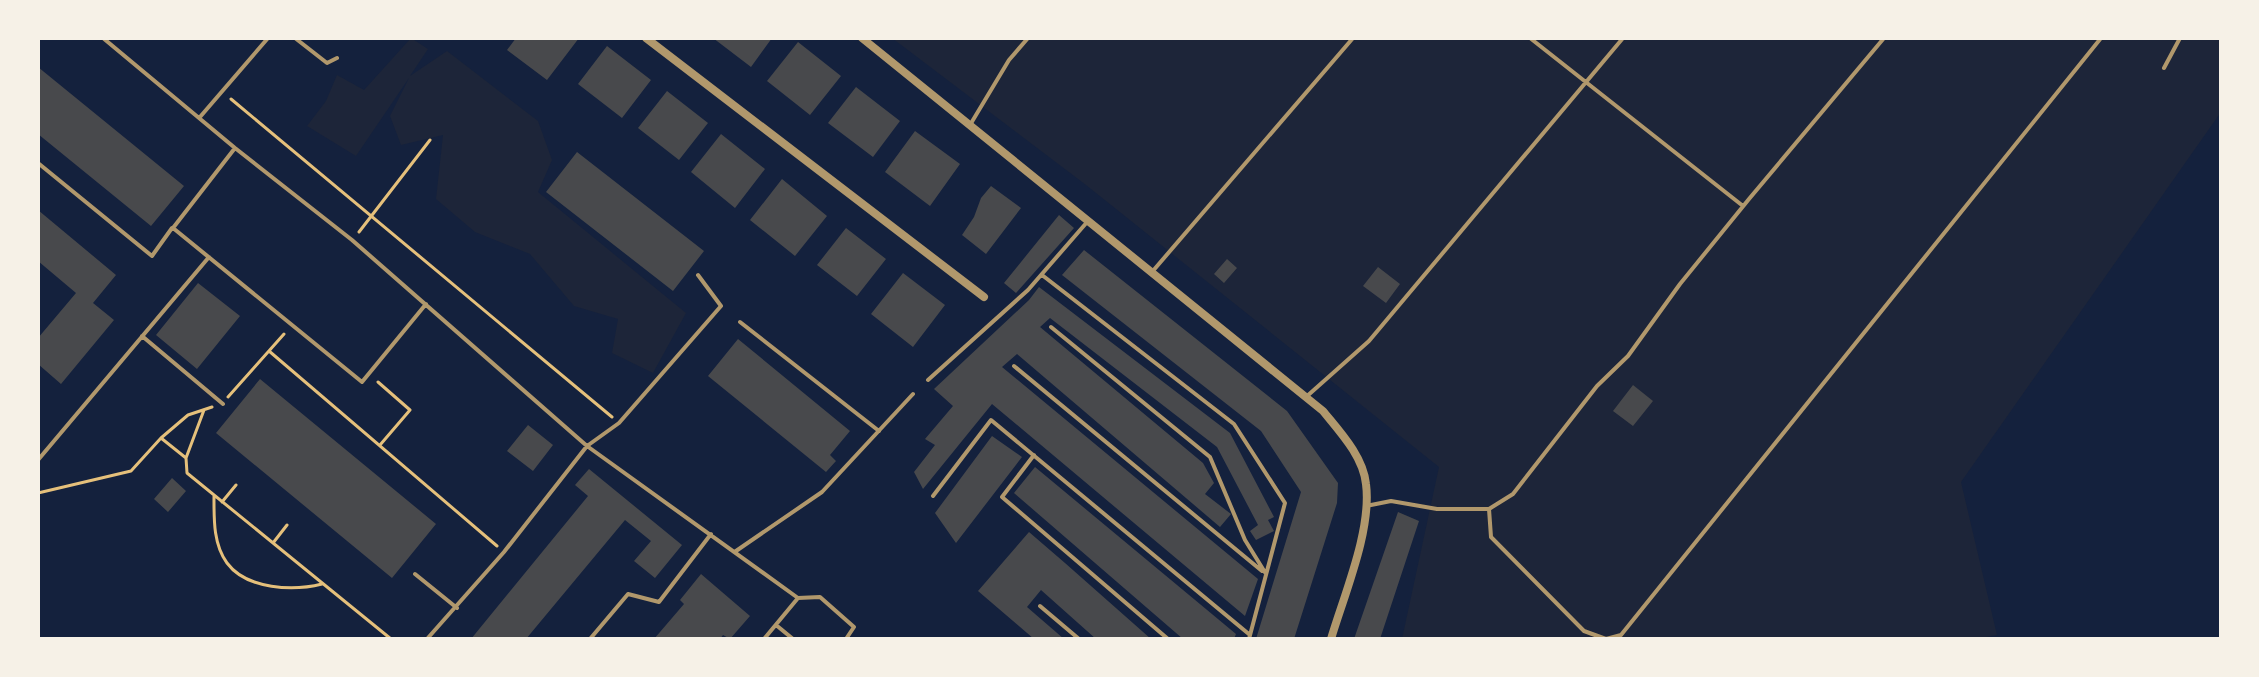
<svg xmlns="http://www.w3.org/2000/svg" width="2259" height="677" font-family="Inter,sans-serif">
	<rect width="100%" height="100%" fill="#14213d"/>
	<!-- green -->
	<path fill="#1d2539" d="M411 38 428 49 410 76 447 51 538 121 552 160 538 192 686 313 653 373 612 353 618 319 574 306 530 254 475 232 436 199 443 135 401 145 390 116 409 78 356 156 307 126 326 101 337 75 364 90Z
		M892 38H2221V112L1961 482 1997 635 1976 639H1402L1439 467 1086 185Z"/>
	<!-- building -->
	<path fill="#48494c" d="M516 38H579L547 80 507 50Z
		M713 38H772L751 67Z
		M798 42 841 76 810 115 767 81Z
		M607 46 651 80 622 118 578 84Z
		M38 67 184 186 151 226 38 134Z
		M856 87 900 121 873 157 828 123Z
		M667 91 708 123 679 160 638 128Z
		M915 131 960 164 930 206 885 172Z
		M721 134 765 169 735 208 691 172Z
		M577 152 704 251 673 291 546 192Z
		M782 179 827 216 795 256 750 220Z
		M991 186 1021 208 986 254 962 235 974 217 981 198Z
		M38 210 116 275 93 303 114 320 61 384 38 364V338L76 293 38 261Z
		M1059 215 1074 228 1016 293 1004 283Z
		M846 228 886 259 857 296 817 265Z
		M1084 250 1287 411 1338 483 1337 503 1294 639H1256L1301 492 1261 431 1062 275Z
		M1227 259 1237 268 1224 283 1214 274Z
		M1378 267 1400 284 1386 303 1363 286Z
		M903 273 945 305 913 347 871 314Z
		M198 283 240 316 197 369 156 335Z
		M1039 287 1230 433 1274 517 1268 520 1274 531 1256 540 1250 531 1258 525 1217 447 1050 318 1040 327 1203 463 1214 483 1205 494 1231 514 1220 527 1017 354 1002 367 1258 579 1245 616 992 404 923 489 914 472 935 445 925 439 953 406 934 389 1029 300Z
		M738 339 850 431 830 455 836 461 826 472 708 376Z
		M260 379 436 524 392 578 216 433Z
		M1633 385 1653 401 1633 426 1613 411Z
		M528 425 553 445 533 471 507 451Z
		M992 436 1022 457 956 543 935 513Z
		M1035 467 1236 634 1234 639H1183L1014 493Z
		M589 469 682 545 655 578 634 561 651 541 625 520 526 639H471L588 496 575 485Z
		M172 478 186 491 168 512 154 499Z
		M1398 512 1419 521 1380 639H1354Z
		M1029 532 1065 563 1151 639H1096L1041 590 1027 607 1064 639H1034L978 591Z
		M701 574 750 616 730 639 723 635 720 639H654L684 604 680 600Z"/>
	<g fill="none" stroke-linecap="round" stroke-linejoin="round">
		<!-- path -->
		<path stroke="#e5c07b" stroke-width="3" d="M231 99 612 417
			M359 232 430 140
			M269 351 497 546
			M378 382 410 410 380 445
			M228 397 284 334
			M161 438 186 458 187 473 391 639
			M186 458 204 410
			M38 493 131 471 161 438 188 415 212 407
			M214 496C214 518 213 544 227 563 247 590 294 591 322 584
			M222 502 236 485
			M273 543 287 525"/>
		<!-- service -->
		<path stroke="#b1986c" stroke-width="4" d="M103 38 235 148 352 240 587 446 798 598 764 639
			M295 38 327 63 337 58
			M1530 38 1743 206
			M2164 68 2180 38
			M200 117 268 38
			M970 125 1009 60 1028 38
			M235 148 173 228 362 382 426 304
			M38 163 152 256 172 228
			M1152 272 1353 38
			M1042 275 1234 424 1285 503 1249 639
			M740 322 879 431
			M1051 327 1210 457 1245 540 1266 574
			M142 336 223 404
			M1014 366 1262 571
			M928 380 1028 290 1088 221
			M1306 397 1369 341 1623 38
			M1034 455 1002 497 1168 639
			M38 460 209 257
			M933 496 991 420 1250 635
			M1366 506 1391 501 1437 509H1489L1513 494 1597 386 1628 356 1680 284 1749 199 1884 38
			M1489 509 1491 537 1584 631 1606 639 1621 635 2101 38
			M736 551 822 492 913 394
			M415 574 457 608
			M798 598 820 597 854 627 846 639
			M1040 606 1079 639
			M776 625 793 639
			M427 639 504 552 587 446 619 423 721 306 698 275
			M590 639 628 594 659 602 711 534"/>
		<!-- minor -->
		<path stroke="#b1986c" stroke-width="8" d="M646 38 984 297
			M862 38 1323 411C1340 432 1363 456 1366 484 1372 530 1344 595 1331 639"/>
	</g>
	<!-- border -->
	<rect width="2259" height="677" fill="none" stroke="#f6f1e7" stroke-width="80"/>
</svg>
